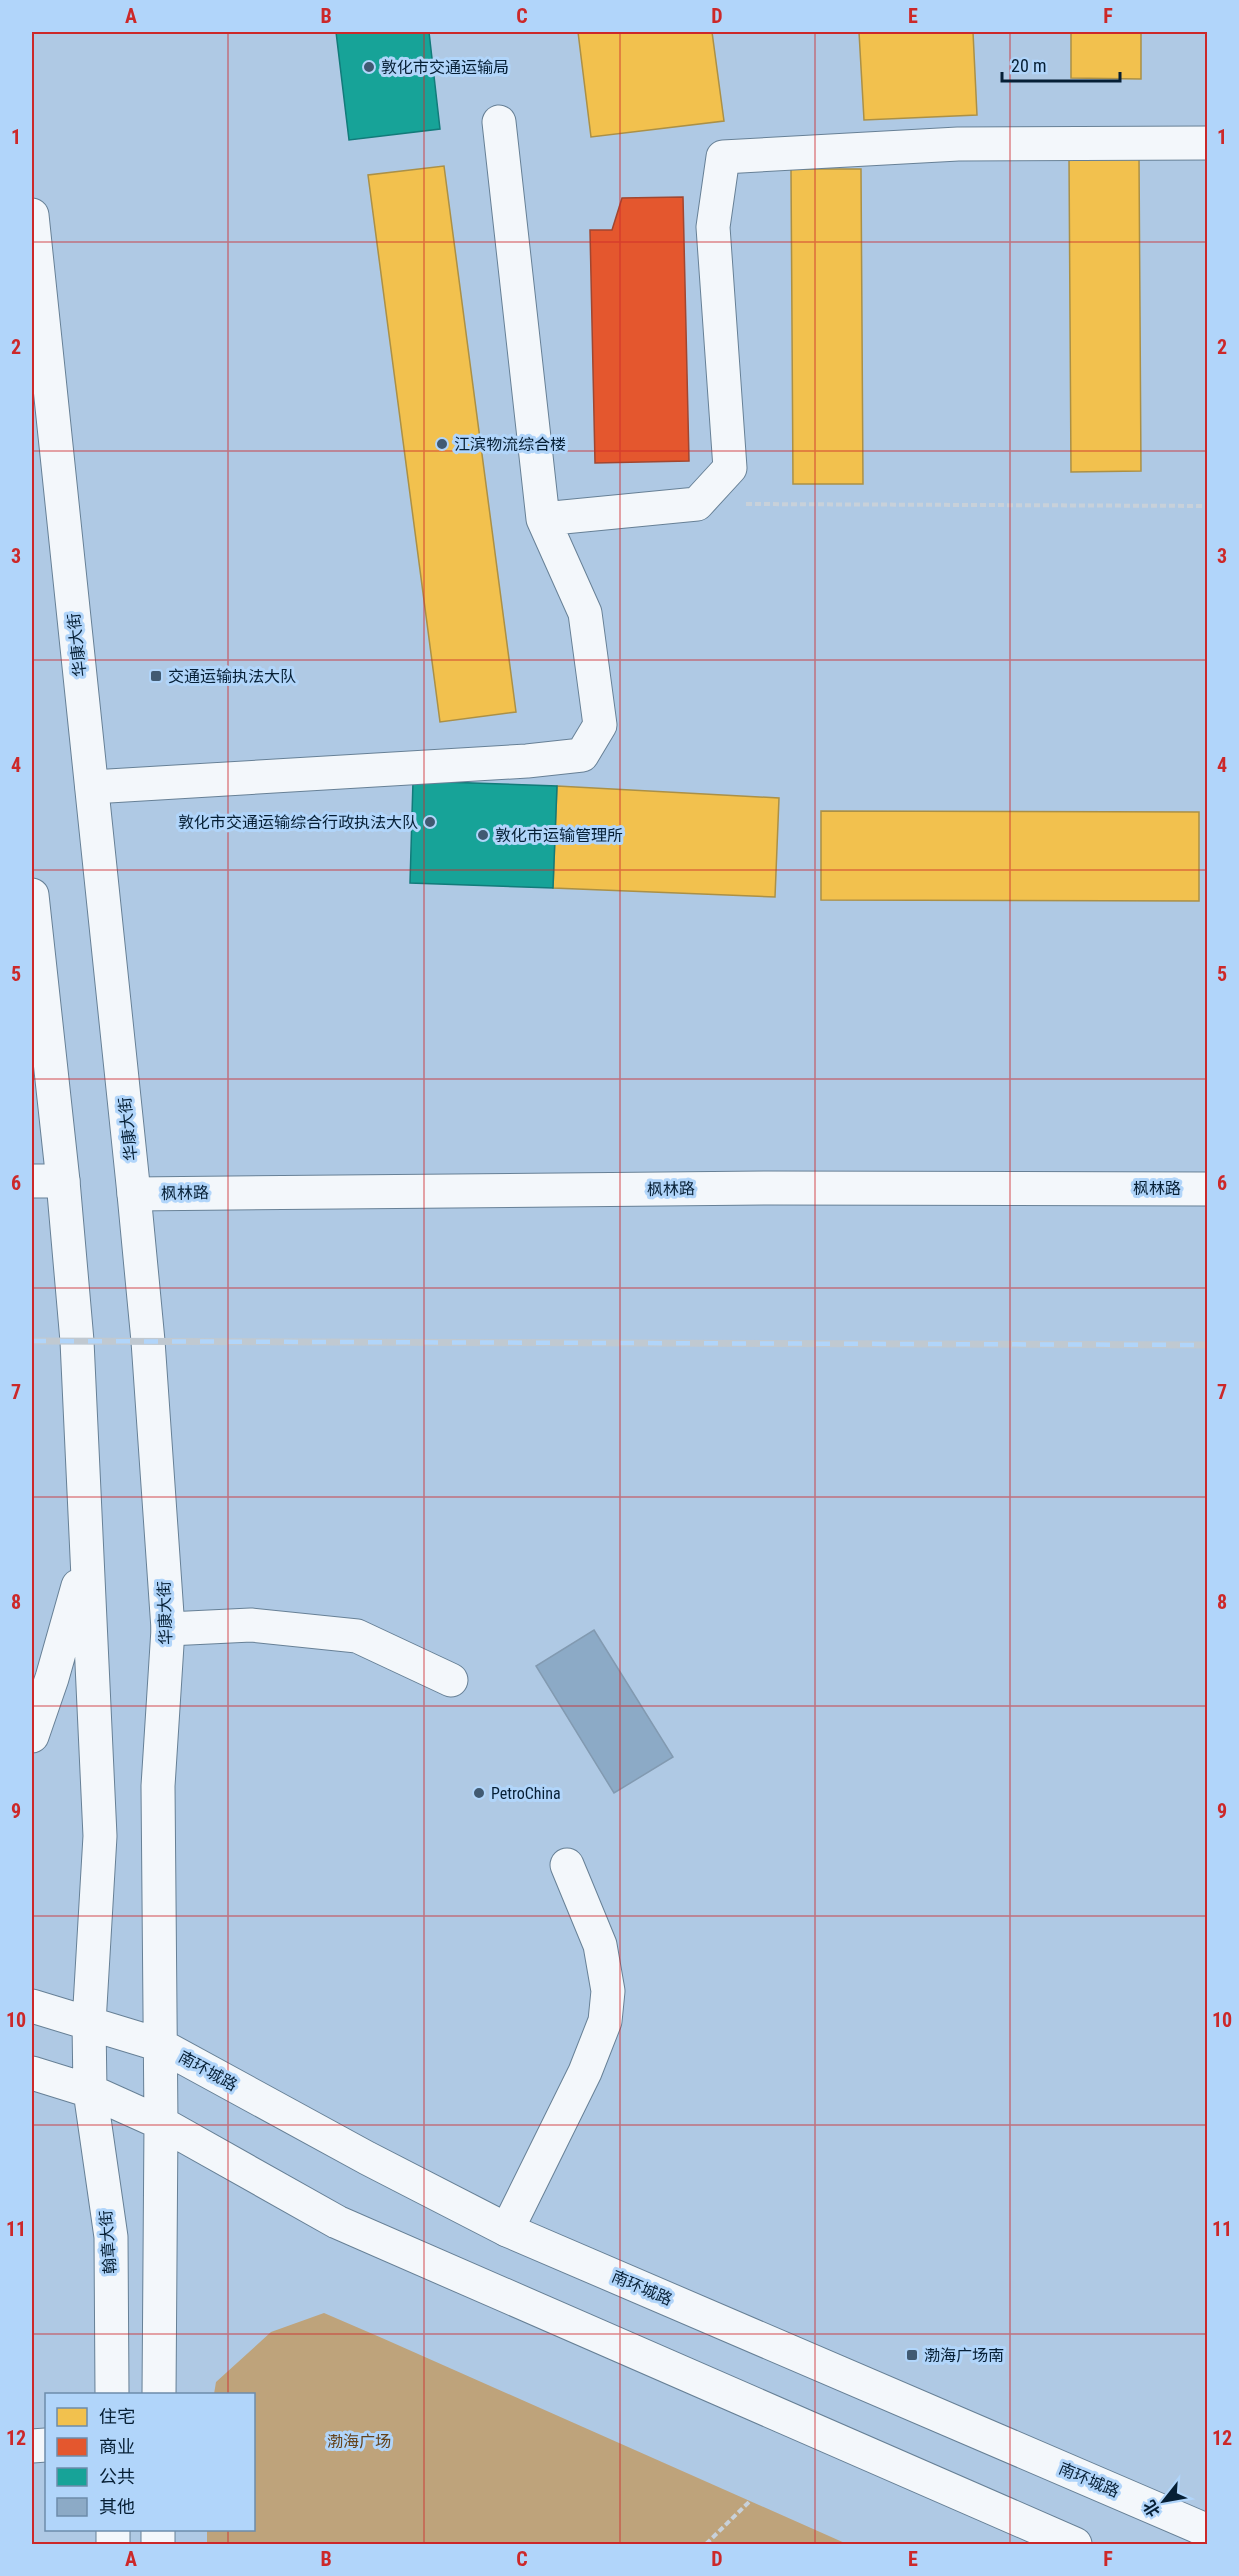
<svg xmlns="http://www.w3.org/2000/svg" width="1239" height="2576" font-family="'Roboto Condensed','Noto Sans SC',sans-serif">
	<rect width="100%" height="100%" fill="#afc9e4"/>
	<!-- green -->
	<path fill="#bea37b" d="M324 2313 382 2338 847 2544H207V2530H254V2394H214L216 2382 271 2332Z"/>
	<!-- homes -->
	<path fill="#f2c14e" stroke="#ab9046" stroke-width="1.5" d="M578 32H712L724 121 591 137Z
		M859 32H973L977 115 864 120Z
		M1071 32H1141V79L1071 78Z
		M1069 157H1139L1141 471 1071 472Z
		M444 166 516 712 440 722 368 175Z
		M791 169H861L863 484H793Z
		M557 786 779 798 775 897 553 888Z
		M821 811 1199 812V901L821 900Z"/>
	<!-- shops -->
	<path fill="#e4572e" stroke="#a14630" stroke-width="1.5" d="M683 197 689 461 595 463 590 230H612L622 198Z"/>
	<!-- public -->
	<path fill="#17a398" stroke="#127b7a" stroke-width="1.5" d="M336 32H429L440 129 349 140Z
		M413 781 557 786 553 888 410 883Z"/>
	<!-- building -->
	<path fill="#8caac6" stroke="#829ab1" stroke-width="1.5" d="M594 1630 673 1757 614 1793 536 1666Z"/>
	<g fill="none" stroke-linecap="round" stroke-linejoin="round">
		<defs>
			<path id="minor" d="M543 519 697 504 730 468 713 227 723 157 958 144 1208 143
				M92 787 527 761 582 755 600 725 585 613 543 519 499 122
				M32 1181H63
				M134 1194 770 1188 1208 1189
				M168 1629 251 1625 357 1636 451 1680
				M507 2230 585 2072 605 2021 608 1991 600 1945 567 1865
				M32 2446 46 2445"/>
			<path id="major" d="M32 215 134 1194 148 1341 168 1629 158 1786 161 2123 159 2394
				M32 895 63 1181 77 1341 100 1836 89 2023 90 2091 111 2237 112 2394
				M32 1736 52 1678 78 1586
				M32 2006 160 2045 367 2158 507 2230 1208 2531
				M32 2073 90 2091 161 2123 337 2222 1075 2544
				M113 2530V2544
				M158 2544V2530"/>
		</defs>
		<!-- minor casing -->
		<use href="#minor" stroke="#678096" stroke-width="35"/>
		<!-- major casing -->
		<use href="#major" stroke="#678096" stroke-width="35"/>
		<!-- path -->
		<path stroke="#c8d1da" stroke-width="4" stroke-dasharray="6 3" stroke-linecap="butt" d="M746 504 1208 506
			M706 2544 750 2501"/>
		<!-- minor -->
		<use href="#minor" stroke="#f3f7fb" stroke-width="33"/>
		<!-- major -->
		<use href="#major" stroke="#f3f7fb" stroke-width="33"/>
		<defs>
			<path id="rail" d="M32 1341 1208 1345"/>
		</defs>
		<!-- rail casing -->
		<use href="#rail" stroke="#c0c9d1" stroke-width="7"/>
		<!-- rail -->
		<use href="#rail" stroke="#b1d5fa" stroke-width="4.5" stroke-dasharray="14" stroke-linecap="butt"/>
	</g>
	<!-- grid -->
	<path fill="none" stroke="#cc2829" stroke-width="1.5" stroke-opacity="0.55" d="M228 32V2394M424 32V2544M620 32V2544M815 32V2544M1010 32V2544M32 242H1208M32 451H1208M32 660H1208M32 870H1208M32 1079H1208M32 1288H1208M32 1497H1208M32 1706H1208M32 1916H1208M32 2125H1208M32 2334H1208M228 2530V2544"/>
	<!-- markers -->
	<g fill="#415a72" stroke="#b1d5fa" stroke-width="2">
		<circle cx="369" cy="67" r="6"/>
		<circle cx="442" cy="444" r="6"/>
		<rect x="150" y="670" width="12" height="12" rx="3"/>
		<circle cx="430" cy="822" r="6"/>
		<circle cx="483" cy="835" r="6"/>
		<circle cx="479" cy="1793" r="6"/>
		<rect x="906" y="2349" width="12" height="12" rx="3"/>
	</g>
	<g text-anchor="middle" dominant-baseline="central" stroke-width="6" stroke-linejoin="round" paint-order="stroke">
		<!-- poi labels -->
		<g font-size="16" fill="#061f35" stroke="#b1d5fa" text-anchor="start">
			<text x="381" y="67">敦化市交通运输局</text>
			<text x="454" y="444">江滨物流综合楼</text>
			<text x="168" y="676">交通运输执法大队</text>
			<text x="418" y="822" text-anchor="end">敦化市交通运输综合行政执法大队</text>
			<text x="495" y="835">敦化市运输管理所</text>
			<text x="491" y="1793">PetroChina</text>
			<text x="924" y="2355">渤海广场南</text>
		</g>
		<!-- street labels -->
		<g font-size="16" fill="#061f35" stroke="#b1d5fa">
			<text transform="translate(77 645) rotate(-96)">华康大街</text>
			<text transform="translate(128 1129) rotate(-96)">华康大街</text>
			<text x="1157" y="1188">枫林路</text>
			<text transform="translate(671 1189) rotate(-1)">枫林路</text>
			<text transform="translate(185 1193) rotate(-1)">枫林路</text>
			<text transform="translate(165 1613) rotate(-92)">华康大街</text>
			<text transform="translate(208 2071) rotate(29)">南环城路</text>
			<text transform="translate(108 2242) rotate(-94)">翰章大街</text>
			<text transform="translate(642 2288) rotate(23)">南环城路</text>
			<text transform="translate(1089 2480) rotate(23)">南环城路</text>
		</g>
		<!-- park labels -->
		<g font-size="16" fill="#65431a" stroke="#b1d5fa">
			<text x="359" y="2441">渤海广场</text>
		</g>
	</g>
	<!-- border -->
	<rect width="1239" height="2576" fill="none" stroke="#b1d5fa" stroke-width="66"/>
	<!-- legend -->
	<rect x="45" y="2393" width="210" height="138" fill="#b1d5fa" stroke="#6d8cab" stroke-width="1.5"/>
	<rect x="57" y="2408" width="30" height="18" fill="#f2c14e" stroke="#6d8cab" stroke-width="1.5"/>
	<text x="99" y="2423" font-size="18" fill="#061f35">住宅</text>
	<rect x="57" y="2438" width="30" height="18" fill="#e4572e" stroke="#6d8cab" stroke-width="1.5"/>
	<text x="99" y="2453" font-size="18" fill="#061f35">商业</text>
	<rect x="57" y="2468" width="30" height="18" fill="#17a398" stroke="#6d8cab" stroke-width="1.5"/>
	<text x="99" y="2483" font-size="18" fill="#061f35">公共</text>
	<rect x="57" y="2498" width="30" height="18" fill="#8caac6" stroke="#6d8cab" stroke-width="1.5"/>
	<text x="99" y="2513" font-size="18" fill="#061f35">其他</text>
	<!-- north arrow -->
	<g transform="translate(1164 2501) rotate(239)" stroke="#b1d5fa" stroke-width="4.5" paint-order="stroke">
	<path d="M0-4.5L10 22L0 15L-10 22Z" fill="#061f35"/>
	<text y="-9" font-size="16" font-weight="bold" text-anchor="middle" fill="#061f35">北</text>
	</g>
	<!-- scale -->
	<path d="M1002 72v9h118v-9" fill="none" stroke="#061f35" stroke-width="3"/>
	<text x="1011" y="72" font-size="18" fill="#061f35" stroke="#b1d5fa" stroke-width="4.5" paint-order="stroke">20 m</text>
	<rect x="33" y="33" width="1173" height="2510" fill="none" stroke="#cc2829" stroke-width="2"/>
	<g font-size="20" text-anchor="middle" font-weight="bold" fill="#cc2829">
		<text x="131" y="23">A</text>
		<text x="326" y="23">B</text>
		<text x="522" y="23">C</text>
		<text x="717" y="23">D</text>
		<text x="913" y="23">E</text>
		<text x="1108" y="23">F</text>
		<text x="16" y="144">1</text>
		<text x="1222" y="144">1</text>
		<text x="16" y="354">2</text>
		<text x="1222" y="354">2</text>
		<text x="16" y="563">3</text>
		<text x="1222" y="563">3</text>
		<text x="16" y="772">4</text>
		<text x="1222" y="772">4</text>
		<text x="16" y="981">5</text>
		<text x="1222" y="981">5</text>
		<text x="16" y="1190">6</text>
		<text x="1222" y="1190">6</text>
		<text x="16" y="1399">7</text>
		<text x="1222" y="1399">7</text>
		<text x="16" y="1609">8</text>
		<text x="1222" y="1609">8</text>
		<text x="16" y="1818">9</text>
		<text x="1222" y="1818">9</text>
		<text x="16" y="2027">10</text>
		<text x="1222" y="2027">10</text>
		<text x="16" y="2236">11</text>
		<text x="1222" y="2236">11</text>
		<text x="16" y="2445">12</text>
		<text x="1222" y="2445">12</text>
		<text x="131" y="2566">A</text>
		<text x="326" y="2566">B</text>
		<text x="522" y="2566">C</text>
		<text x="717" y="2566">D</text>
		<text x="913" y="2566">E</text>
		<text x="1108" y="2566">F</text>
	</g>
</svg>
